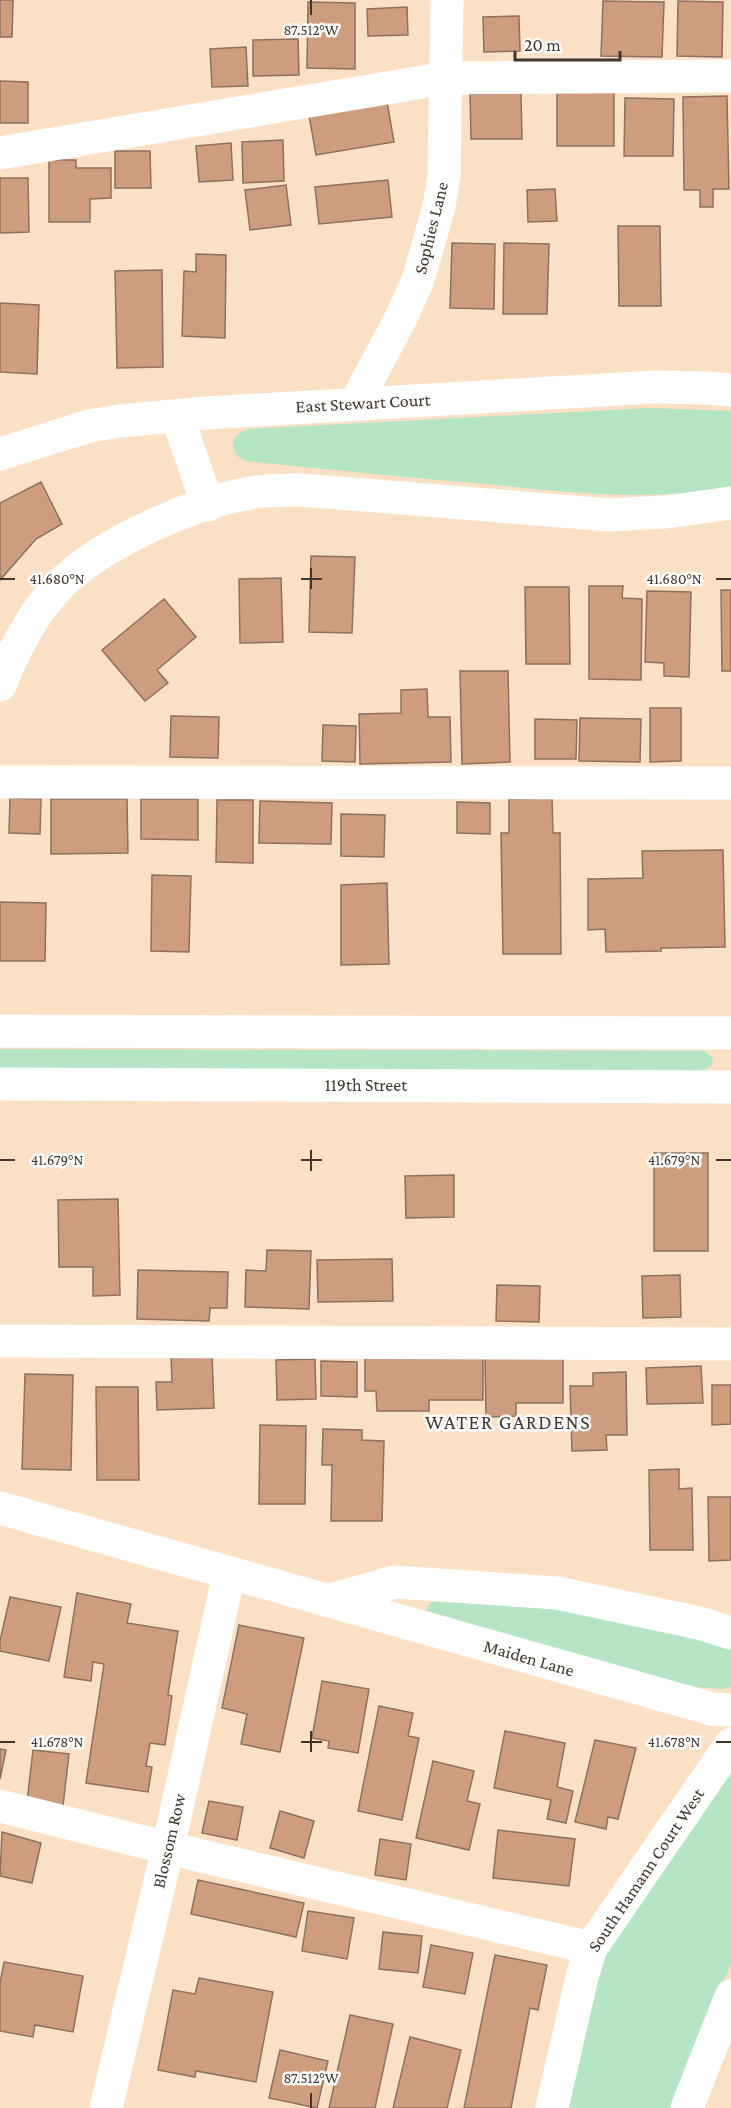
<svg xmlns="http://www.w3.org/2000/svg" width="731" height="2108" font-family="'Crimson Pro',serif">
	<rect width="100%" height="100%" fill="#fae0c5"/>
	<!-- green -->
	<path fill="#b5e5c4" d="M650 408 731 411V486C650 503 567 492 486 484 406 477 325 469 245 461 235 456 233 451 233 440L238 434 248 429Z
		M0 1049 705 1051 713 1059 712 1065 702 1072 0 1070Z
		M445 1599 555 1605 731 1646V1687L722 1689 695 1687 557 1657 426 1610 430 1603Z
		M731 1765V1963L674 2108H566L598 1965Z"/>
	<!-- building -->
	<path fill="#ce9d7e" stroke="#8d705e" stroke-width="1.5" d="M0 0H13L12 37H0Z
		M603 1 664 2 662 57 601 56Z
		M678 1 723 2 722 57 677 56Z
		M308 2 355 3V69L307 68Z
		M407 7 408 35 368 36 367 9Z
		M519 16 520 51 484 52 483 17Z
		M298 39 299 75 253 76V40Z
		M246 47 248 86 212 87 210 49Z
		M0 81 28 82V123H0Z
		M557 90 614 91V146H557Z
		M521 93 522 139H471L470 94Z
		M727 96 729 189H713V207H700V190H684L683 97Z
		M625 98 674 99 673 156H624Z
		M387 102 394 142 316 155 309 115Z
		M283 140 284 181 243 183 242 142Z
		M231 143 233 180 199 182 196 146Z
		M115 151H150L151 188H115Z
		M49 160H76V168H111V198L90 199V222H49Z
		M0 178H28L29 232 0 233Z
		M388 180 392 217 319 224 315 187Z
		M286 185 291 225 250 230 245 190Z
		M555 189 557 221 528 222 527 190Z
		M618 226H660L661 306H619Z
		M452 243 495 244 494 309 450 308Z
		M504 243 549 244 547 314H503Z
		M196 254 226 255 225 338 182 336 184 271 196 272Z
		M162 270 163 367 117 368 115 271Z
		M0 303 39 305 37 374 0 372Z
		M41 482 62 524 36 539 0 580V503Z
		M311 556 355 557 352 633 309 632Z
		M281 578 283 642 240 643 239 579Z
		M589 586H623L622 598 642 599 641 680 589 679Z
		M525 587H569L570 664H526Z
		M721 590H731V671H722Z
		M647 591 691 592 689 677 664 676V663L645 662Z
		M164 599 196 637 157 670 168 683 145 701 102 650Z
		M460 671H508L510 762 462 764Z
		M427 689 428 717H450L451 762 360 764 359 714 401 713V690Z
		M650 708H681V761L650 762Z
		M171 716 219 717 218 758 170 757Z
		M580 718 641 719 640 762 579 761Z
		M535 719 577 720 576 759H535Z
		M323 725 356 726 355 762 322 761Z
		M10 798 41 799 40 834 9 833Z
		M552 798 553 833H560L561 954H503L501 833H509V799Z
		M51 799H127L128 853 51 854Z
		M141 799H198V840L141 839Z
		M217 800H253V863L216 862Z
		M260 801 332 803 331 844 259 843Z
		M457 802 490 803V834L457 833Z
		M341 814 385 815 384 857 341 856Z
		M723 850 725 947 661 948V951L606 952 605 929 588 930V879L643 878 642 851Z
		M152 875 191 876 189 952 151 951Z
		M387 883 389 964 341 965V885Z
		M0 902 46 903 45 961H0Z
		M654 1153H708V1251H654Z
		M454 1175V1217L406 1218 405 1176Z
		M118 1199 120 1295 93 1296V1267H59L58 1200Z
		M267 1250 311 1251 309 1309 245 1307 246 1270 266 1271Z
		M392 1259 393 1301 318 1302 317 1260Z
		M138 1270 228 1272 227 1308H210L209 1321 137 1319Z
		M680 1275 681 1317 643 1318 642 1276Z
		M497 1285 540 1286 539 1322 496 1321Z
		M212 1354 214 1408 157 1410 156 1382H172L171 1355Z
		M563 1356V1403H516V1416L486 1417 485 1357Z
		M365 1358H483V1400H429V1411H377L376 1391H365Z
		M315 1359 316 1399 277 1400 276 1360Z
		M321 1361 357 1362V1397L321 1396Z
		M701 1366 703 1403 647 1404 646 1368Z
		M626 1372 627 1435H606L607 1450 572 1451 570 1386H593V1373Z
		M25 1374 73 1375 71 1470 22 1469Z
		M712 1385H731V1424L712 1425Z
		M96 1387H138L139 1480H97Z
		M260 1425 306 1426 305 1504H259Z
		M323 1429 362 1430V1440L384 1441 382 1521H331L332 1465H322Z
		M679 1469V1489L692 1488 693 1550H650L649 1470Z
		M708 1497H731V1560L709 1561Z
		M77 1593 131 1604 127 1623 178 1631 168 1695 172 1696 165 1745 150 1743 146 1766 152 1767 148 1792 86 1783 104 1664 93 1662 91 1681 64 1677Z
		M10 1597 61 1607 49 1661 0 1651V1641Z
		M239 1625 304 1638 280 1752 241 1744 247 1714 222 1708Z
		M322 1681 369 1689 358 1753 328 1748 329 1741 312 1738Z
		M379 1706 413 1713 408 1736 419 1738 402 1820 358 1811Z
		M505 1731 565 1743 557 1787 573 1791 566 1823 547 1819 551 1800 494 1788Z
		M595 1740 636 1748 618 1819 608 1817 606 1829 575 1822Z
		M0 1749 6 1750 0 1779Z
		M33 1750 69 1754 63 1806 27 1802Z
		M433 1761 474 1771 467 1801 480 1804 469 1850 416 1838Z
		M209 1801 243 1807 237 1840 202 1833Z
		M280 1811 314 1821 304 1858 270 1848Z
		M498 1830 575 1839 569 1886 493 1878Z
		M2 1832 41 1843 32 1883 0 1876Z
		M380 1839 411 1844 406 1880 375 1875Z
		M198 1880 304 1903 296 1937 191 1914Z
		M308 1911 354 1918 347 1959 302 1951Z
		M383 1932 422 1936 418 1973 379 1969Z
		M431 1945 473 1953 465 1994 423 1987Z
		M495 1955 547 1965 538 2010 530 2008 511 2108H464Z
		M4 1962 83 1976 73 2032 35 2025 33 2037 0 2031V1983Z
		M199 1978 273 1992 256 2082 196 2071 195 2077 158 2070 173 1990 195 1994Z
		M350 2015 393 2024 375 2108H329Z
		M410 2037 461 2050 447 2108H393Z
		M280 2050 328 2061 317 2108 269 2098Z"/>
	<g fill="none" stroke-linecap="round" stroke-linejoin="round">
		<!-- minor -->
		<path stroke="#fff" stroke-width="33" d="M0 153 446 78 731 76
			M355 404 401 318 418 280 439 207 444 176 447 0
			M177 416 208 505
			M0 454 89 426 120 421 205 413 654 387 708 388 731 390
			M0 685C14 650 32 614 58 587 99 544 197 500 257 492 271 490 287 490 302 490L610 515 666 512 731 503
			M0 782 731 783
			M0 1031 731 1033
			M0 1084 731 1087
			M0 1341 731 1344
			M0 1508 712 1709 731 1710
			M327 1601 395 1582 557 1593 699 1623 731 1633
			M0 1806 168 1848 591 1948
			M106 2108 168 1848 229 1574
			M552 2108 582 1977 591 1948 731 1744
			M687 2108 731 1996"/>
	</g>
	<!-- ticks -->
	<path fill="none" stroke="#40362b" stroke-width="2" d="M311 0V15M311 568V589M0 579H15M301 579H322M716 579H731M311 1150V1171M0 1160H15M301 1160H322M716 1160H731M311 1731V1752M0 1742H15M301 1742H322M716 1742H731M311 2093V2108"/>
	<g text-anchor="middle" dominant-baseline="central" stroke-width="5" stroke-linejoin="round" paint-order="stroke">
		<!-- street labels -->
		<g font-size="18" fill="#40362b" stroke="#fff">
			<text transform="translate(431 228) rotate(-76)">Sophies Lane</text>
			<text transform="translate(363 403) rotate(-3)">East Stewart Court</text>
			<text x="366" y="1085">119th Street</text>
			<text transform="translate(529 1658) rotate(16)">Maiden Lane</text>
			<text transform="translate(169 1841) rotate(-77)">Blossom Row</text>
			<text transform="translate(646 1870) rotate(-56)">South Hamann Court West</text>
		</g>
		<!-- neighbourhood labels -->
		<g font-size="20" letter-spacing="1.5" fill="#40362b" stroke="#fff">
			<text x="508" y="1422">WATER GARDENS</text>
		</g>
	</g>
	<g font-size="15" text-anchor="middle" fill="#40362b" stroke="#fff" stroke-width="5" stroke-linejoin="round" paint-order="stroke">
		<text x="311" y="35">87.512°W</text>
		<text x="57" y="584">41.680°N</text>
		<text x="674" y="584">41.680°N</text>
		<text x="57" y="1165">41.679°N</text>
		<text x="674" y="1165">41.679°N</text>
		<text x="57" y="1747">41.678°N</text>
		<text x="674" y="1747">41.678°N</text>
		<text x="311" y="2083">87.512°W</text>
	</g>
	<!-- scale -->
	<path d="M515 51v9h105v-9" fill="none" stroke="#40362b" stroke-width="3"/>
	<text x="524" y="51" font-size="18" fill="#40362b" stroke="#ffffff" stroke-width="4.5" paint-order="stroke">20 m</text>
</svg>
